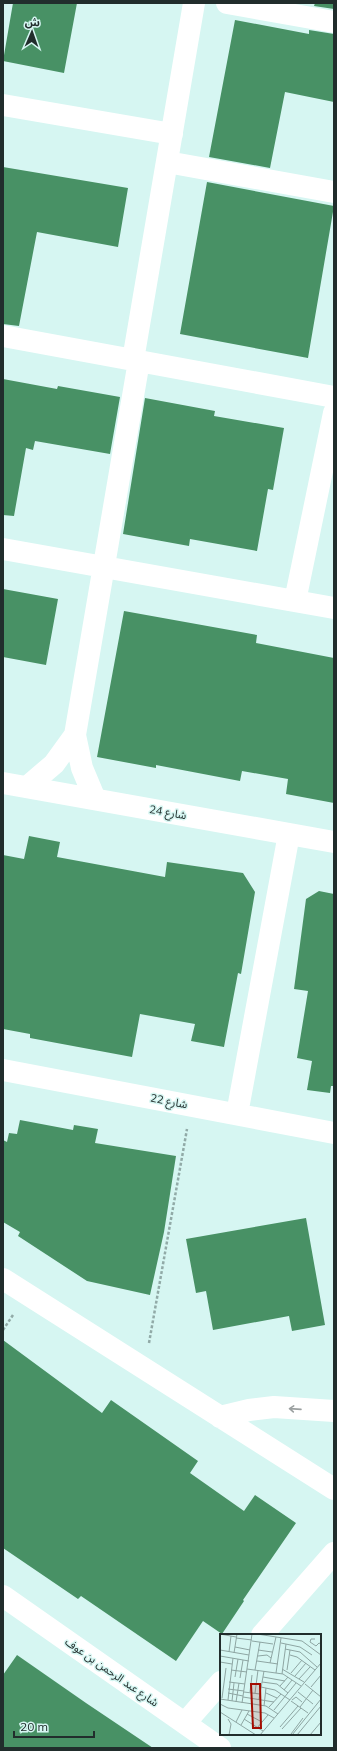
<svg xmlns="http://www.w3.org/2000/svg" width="337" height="1751" font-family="Mulish,'Noto Sans Arabic',sans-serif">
	<rect width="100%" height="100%" fill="#d6f6f2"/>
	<!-- building -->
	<path fill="#489165" d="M13 3H77L64 73 3 61Z
		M315 3H334V9L314 6Z
		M235 20 309 34V30L334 34V102L285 92 270 168 209 157Z
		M3 167 128 188 118 247 37 232 19 326 3 324Z
		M207 182 334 206 308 358 180 334Z
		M3 379 57 389 58 386 120 397 110 454 35 441 33 450 26 448 14 516 3 515Z
		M145 398 215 411 214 416 284 428 273 490 268 489 257 551 190 539 189 546 123 534Z
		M3 589 58 599 46 665 3 657Z
		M124 611 257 635 256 643 334 658V803L286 794 288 779 242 771 240 781 156 765V768L97 757Z
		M29 836 60 842 57 857 165 877 167 862 243 873 255 892 241 974 238 973 224 1047 191 1041 195 1024 140 1014 132 1057 30 1038V1034L3 1029V855L24 859Z
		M319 891 334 894V1086H331L330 1093 307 1090 312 1061 297 1058 308 991 294 989 306 899Z
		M20 1120 73 1130 74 1125 98 1129 95 1143 176 1156 164 1232 150 1295 87 1281 18 1236 20 1232 3 1222V1140L7 1142 9 1133 17 1134Z
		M306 1218 325 1325 292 1331 289 1316 213 1330 206 1291 196 1293 186 1239Z
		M3 1340 102 1413 111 1400 198 1461 190 1473 244 1511 255 1495 296 1523 243 1600 244 1601 222 1634 203 1621 176 1661 81 1596 78 1599 3 1548Z
		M17 1655 86 1703 153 1748H3V1675Z"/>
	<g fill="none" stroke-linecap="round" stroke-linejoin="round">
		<!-- path -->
		<path stroke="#91aaa7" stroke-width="2.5" stroke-dasharray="3 2" stroke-linecap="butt" d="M3 1330 13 1315
			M149 1343 187 1129"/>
		<!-- minor -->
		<path stroke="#fff" stroke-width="22" d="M227 3 334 22
			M3 105 172 134
			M167 162 334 192
			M3 336 334 397
			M133 360 194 3
			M3 549 334 608
			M295 601 334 413
			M3 783 334 842
			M27 787 54 764 75 735
			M95 799 82 768 75 735 139 361
			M3 1070 334 1133
			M237 1114 289 834
			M3 1279 334 1489
			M220 1417 249 1410 274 1407 334 1411
			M3 1596 220 1748
			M262 1635 334 1553
			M185 1723 221 1682"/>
	</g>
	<!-- one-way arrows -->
	<defs><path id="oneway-shaft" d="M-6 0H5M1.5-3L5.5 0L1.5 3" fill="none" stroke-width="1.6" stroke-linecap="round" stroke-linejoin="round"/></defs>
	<use stroke="#9ba0a0" href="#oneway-shaft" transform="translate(295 1409) rotate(-176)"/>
	<g text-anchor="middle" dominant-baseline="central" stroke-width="3" stroke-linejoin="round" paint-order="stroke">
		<!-- street labels -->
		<g font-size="11" fill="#212d2c" stroke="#d6f6f2">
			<text transform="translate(168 812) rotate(10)">شارع 24</text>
			<text transform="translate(169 1101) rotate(11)">شارع 22</text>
			<text transform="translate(112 1672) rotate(35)">شارع عبد الرحمن بن عوف</text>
		</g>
	</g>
	<!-- overview -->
	<g transform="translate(220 1634)">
		<rect width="101" height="101" fill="#d6f6f2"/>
		<path fill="none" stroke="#8ea6a3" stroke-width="1" d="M0 0 16 3M37 0 82 7 101 21M16 4 32 6M95 5H91L90 8 96 12 99 9 101 10M32 7 53 10M61 9 80 13 92 21M15 13 30 16M65 15 80 18 97 33M0 16 29 21M38 16 52 18M9 18 11 2M14 19 17 0M70 21 77 23 95 36M0 22 29 27M38 22 47 21 51 24M37 27 58 30M0 28 12 30M50 29 56 3M27 35 63 40 81 52M62 35 84 48M11 36 27 38M35 36 40 8M67 36 70 16M56 39 61 4M71 39 82 26M62 40 66 10M75 42 86 29M15 43 18 25M43 43 65 47M20 44 23 26M79 45 90 33M9 48 25 50M42 48 57 50 68 59M85 50 101 63M60 52 68 43M41 53 55 56 70 66M91 53 101 41M8 55 24 57M64 56 72 46M24 58 40 60M30 58 32 41M78 58 93 70M8 59 23 62M35 59 38 36M46 59 57 64M23 63 54 68M2 64 6 34M0 65 46 72 58 80M39 65 44 37M8 66 13 24M72 66 76 63 82 68M12 67 14 49M71 67 88 79M16 68 19 49M22 69 32 0M0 70 8 74 45 79 54 84M44 72 46 54M49 73 61 60M80 73 93 56M54 76 76 49M0 78 36 101M27 80 42 88M8 85 11 90 9 101M24 85 43 97M16 88 22 76M21 91 29 77M60 93 78 72M37 94 48 81M62 95 81 74M71 100 83 84M40 101 101 29M72 101 101 65M77 101 101 72M90 101 101 88"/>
		<path fill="#a30d01" fill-opacity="0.15" stroke="#a30d01" stroke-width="2" d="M31 50H40L41 94H33Z"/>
		<rect width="101" height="101" fill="none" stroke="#212d2c" stroke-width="2"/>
	</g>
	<!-- border -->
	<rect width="337" height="1751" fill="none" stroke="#212d2c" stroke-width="8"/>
	<!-- north arrow -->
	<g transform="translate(32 32) rotate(2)" stroke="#d6f6f2" stroke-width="3" paint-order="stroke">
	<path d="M0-3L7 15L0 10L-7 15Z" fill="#212d2c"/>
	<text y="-6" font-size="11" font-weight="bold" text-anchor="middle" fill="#212d2c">ش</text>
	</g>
	<!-- scale -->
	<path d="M14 1731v6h80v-6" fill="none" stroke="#212d2c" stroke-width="2"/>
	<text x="20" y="1731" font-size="12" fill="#212d2c" stroke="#d6f6f2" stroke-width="3" paint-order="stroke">20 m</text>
</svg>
